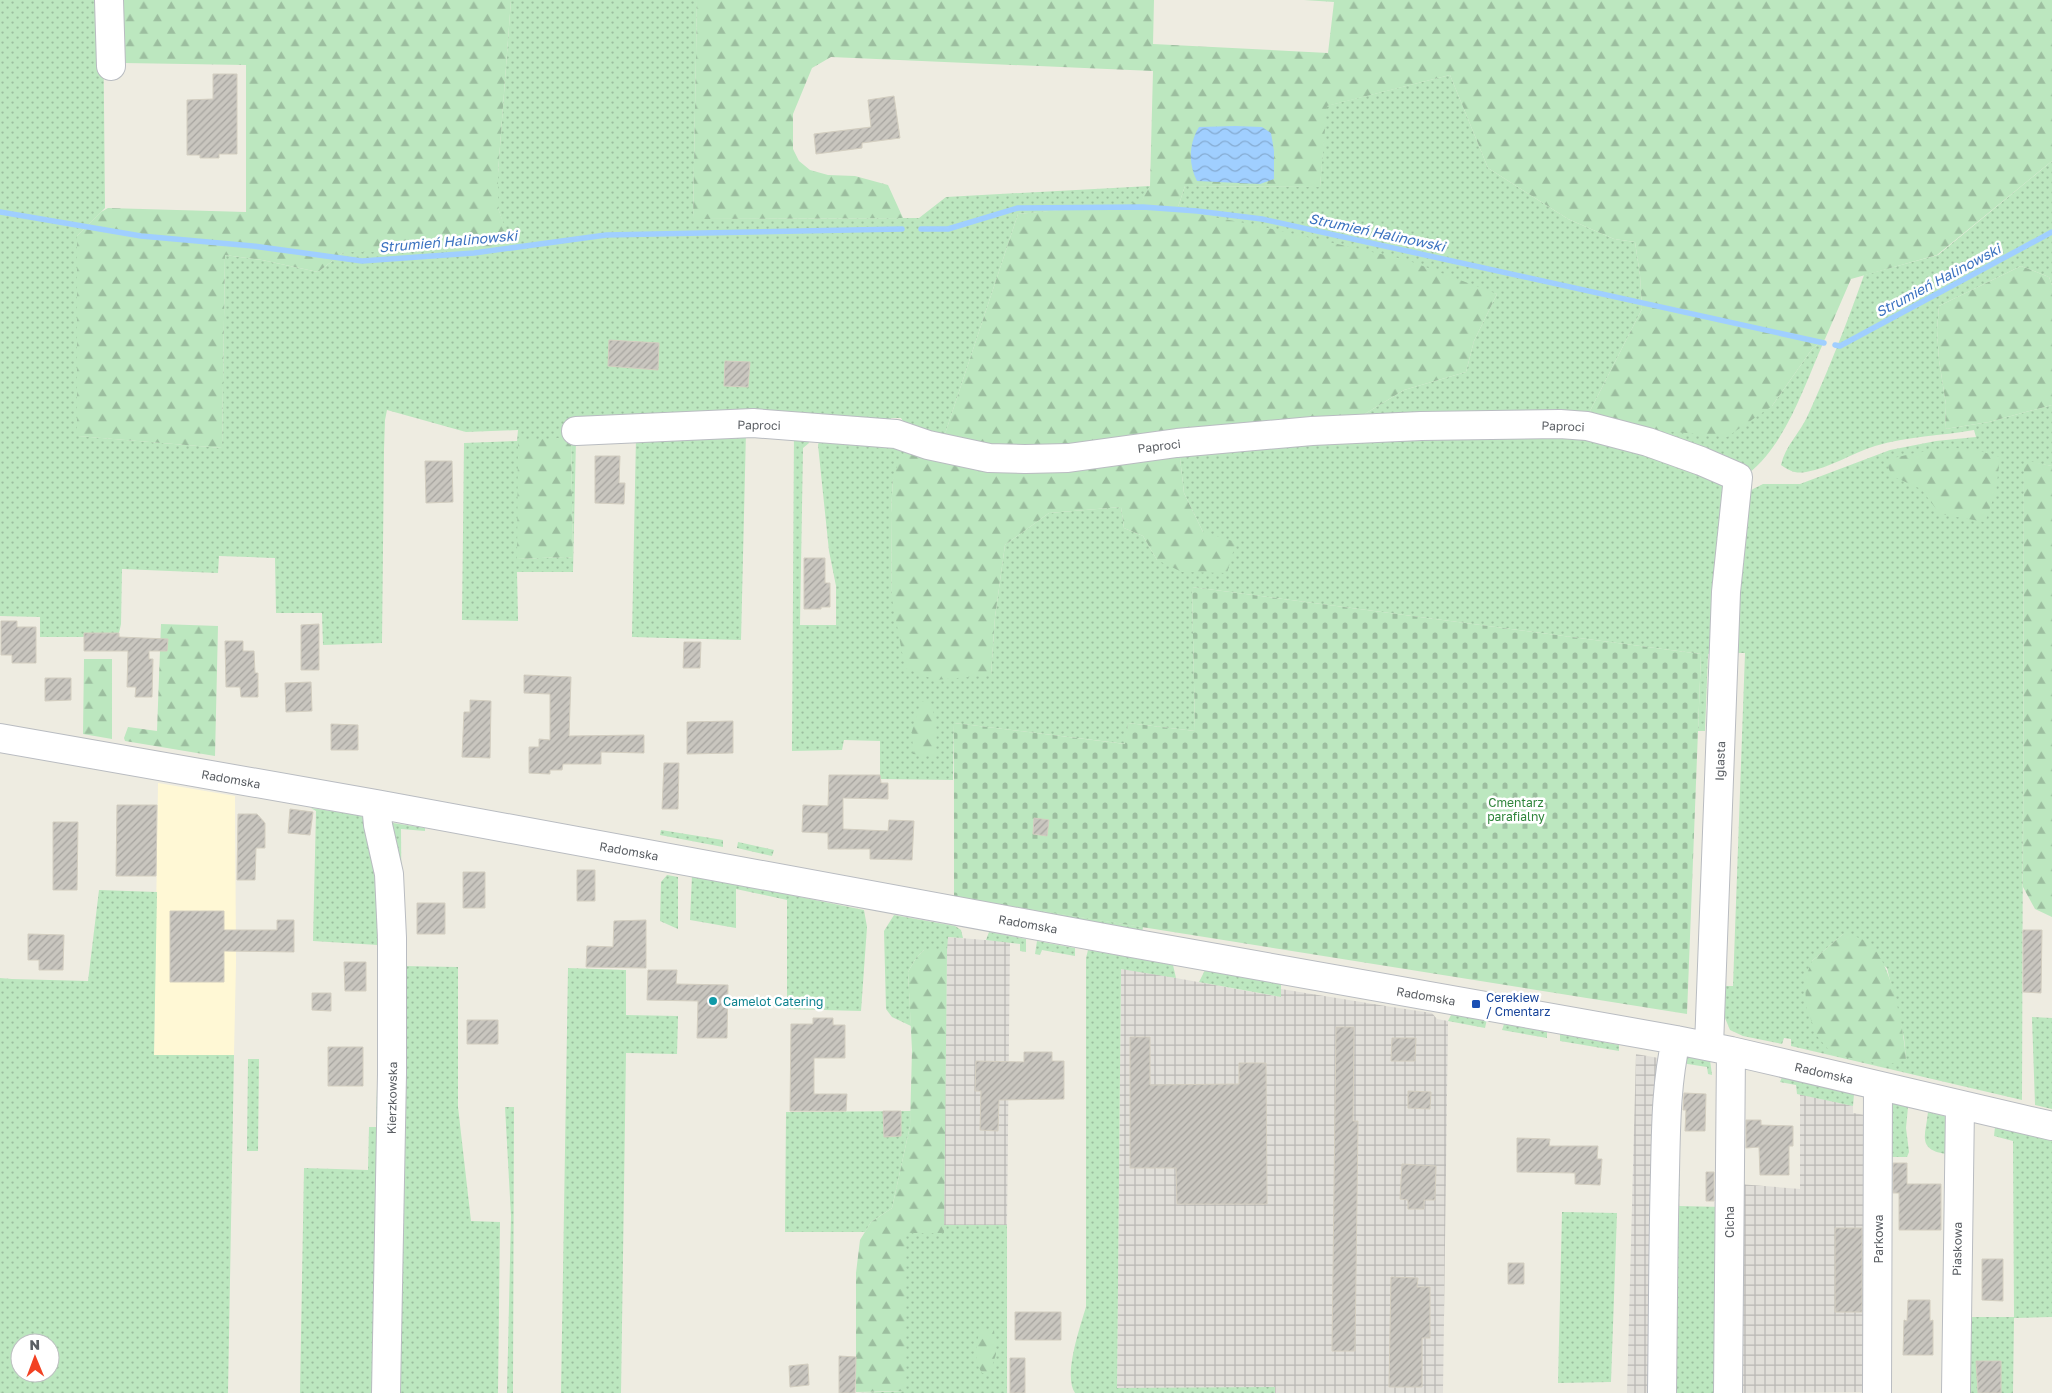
<svg xmlns="http://www.w3.org/2000/svg" width="2052" height="1393" font-family="'Golos Text',sans-serif">
	<defs>
		<pattern id="industrial-grid" width="8" height="8" patternUnits="userSpaceOnUse" patternTransform="scale(1.25)"><rect width="8" height="8" fill="#e1dfd9"/><path d="M0 4h8M4 0v8" fill="none" stroke="#b9b8b4"/></pattern>
		<pattern id="grass-dots" width="8" height="8" patternUnits="userSpaceOnUse" patternTransform="scale(1.25)"><rect width="8" height="8" fill="#bce7bf"/><path d="M2 2h.1M6 6h.1" fill="none" stroke="#9cbe9f" stroke-width="1.8" stroke-linecap="round"/></pattern>
		<pattern id="forest-firs" width="22" height="20" patternUnits="userSpaceOnUse" patternTransform="scale(1.25)"><rect width="22" height="20" fill="#bce7bf"/><path d="M5 1l3.5 6h-7zM16 11l3.5 6h-7z" fill="#9cbe9f"/></pattern>
		<pattern id="cemetery-stones" width="16" height="16" patternUnits="userSpaceOnUse" patternTransform="scale(1.25)"><rect width="16" height="16" fill="#bce7bf"/><path d="M2 7V4a2 2 0 0 1 4 0v3zM10 15v-3a2 2 0 0 1 4 0v3z" fill="#9cbe9f"/></pattern>
		<pattern id="water-waves" width="16" height="10" patternUnits="userSpaceOnUse" patternTransform="scale(1.25)"><rect width="16" height="10" fill="#a0cfff"/><path d="M0 5q4-4 8 0t8 0" fill="none" stroke="#85abd2"/></pattern>
		<pattern id="building-hatch" width="6" height="6" patternUnits="userSpaceOnUse" patternTransform="scale(1.25)"><rect width="6" height="6" fill="#c9c6bf"/><path d="M-1 1l2-2M0 6l6-6M5 7l2-2" fill="none" stroke="#a6a49f"/></pattern>
	</defs>
	<rect width="100%" height="100%" fill="#eeece1"/>
	<!-- commercial -->
	<path fill="#fff8d5" d="M158 783 235 796 236 962 234 1055H154Z"/>
	<!-- industrial -->
	<path fill="url(#industrial-grid)" d="M947 937 1010 942 1007 1225H944Z
		M1121 968 1280 997 1281 989 1392 1007 1432 1013 1437 1019 1448 1021 1443 1393H1275V1387L1117 1388Z
		M1636 1054 1681 1062 1677 1393H1627Z
		M1800 1094 1853 1106V1113L1872 1116V1392L1739 1393V1184L1800 1189Z"/>
	<!-- grass -->
	<path fill="url(#grass-dots)" fill-rule="evenodd" d="M0 0H103L105 208 77 236 78 436 222 448 225 255 262 260 318 272 344 252H485L509 241 498 208V173L511 0H697L693 219 919 218 946 197 1150 186 1141 203 1018 214 943 440 908 429 901 418H891V429L746 431 741 640 632 637 636 436 576 439 573 572H517L518 621 462 620 464 443 517 441 518 430 466 432 387 410 385 420 384 450 382 643 323 645 322 613H276L275 558 219 556 218 573 122 569 121 624 119 633H84V637H40V617L0 616ZM571 438 573 558 565 557 517 559Z
		M1450 75 1488 168 1568 219 1614 239 1635 242 1640 275 1642 309 1590 411 1772 406 1812 349 1825 339C1805 383 1787 443 1749 473L1594 420 1350 423 1404 390 1466 372 1474 341 1497 294 1177 210 1185 186 1320 187 1326 106Z
		M2052 161V285L2049 277 2021 266 1939 306 1937 330 1939 360 1946 405 1945 429 1989 422 2052 405V466L2024 461 2022 1100 1791 1046V1039L1784 1038 1782 1044 1743 1036 1730 1030 1725 1018H1717L1718 986H1733L1745 653H1731L1741 499 1753 489 1763 484H1800L1890 450 1936 441 1976 437 1974 430C1941 436 1907 436 1875 446 1852 453 1830 468 1806 472 1795 474 1790 471 1781 465 1785 446 1800 433 1808 415 1829 369 1847 323 1864 275L1938 255ZM1843 934 1887 968 1904 1038 1906 1060 1812 961Z
		M1553 428 1603 435 1724 484 1712 653 1708 654 1705 731H1698L1701 654 1192 587 1195 731 1128 723 1126 744 954 723 953 780 880 779V741L844 740 842 750 792 751 794 432H804L809 443 803 448 800 625H836V586L829 551 818 445 822 433 933 450 893 479 891 513 892 599 991 675 995 617 1005 545 1049 513 1121 507 1124 528 1143 536 1157 560 1203 532 1184 493 1179 449Z
		M311 808 358 815 366 818 380 864 378 998V945L313 941 316 811Z
		M393 823 425 828V831L401 829 402 966 458 967V1107L471 1221 500 1222 498 1393H392Z
		M661 830 723 840V847L660 835Z
		M738 842 774 850 772 856 737 848Z
		M667 875 678 877V929L660 921 661 882Z
		M692 875 864 910 867 927 861 1011 787 1009V900L736 889V928L690 920Z
		M99 890 157 892 154 1055H234L228 1393H0V978L12 979 88 981ZM20 1343H50V1373H20Z
		M954 897 1143 927 1142 933Z
		M894 915 955 926 961 930 963 938 948 937 947 950H924L916 958 908 972 911 1026 892 1017 886 1009 884 931Z
		M989 932 1026 939V952L1020 951V944L986 940Z
		M1037 941 1075 948V956L1042 950 1040 955 1035 954Z
		M1088 950 1173 965 1176 978 1121 969 1117 1388 1275 1387V1393H1075C1063 1376 1080 1327 1086 1307V958Z
		M568 968 626 970V1015L678 1016 677 1054 626 1053 621 1393H561Z
		M1205 970 1281 984V997L1199 982Z
		M1452 1013 1487 1019 1485 1028 1448 1021Z
		M2032 1017 2052 1018V1109L2035 1105Z
		M1504 1024 1547 1032V1038L1502 1030Z
		M1560 1034 1619 1045V1051L1560 1041Z
		M1680 1055 1710 1060 1712 1075 1708 1074 1707 1067 1681 1063 1679 1206 1724 1207V1393H1668Z
		M248 1059H259L258 1151H247Z
		M1782 1077 1854 1094 1853 1106 1797 1094 1796 1085 1780 1082Z
		M383 1086 377 1393H300L304 1168 368 1170 369 1127H376L377 1087Z
		M1883 1100 1908 1107 1906 1128 1909 1152 1907 1157H1884Z
		M505 1107H514L513 1393H507L511 1216Z
		M911 1111 910 1126 892 1208 871 1222 865 1232H785L786 1112Z
		M1928 1112 1952 1118 1946 1154C1916 1149 1926 1135 1928 1112Z
		M1995 1127 2052 1140V1317L2014 1318 2013 1393H1963V1317H2014L2013 1141 1994 1136Z
		M1562 1212 1617 1213 1611 1382 1558 1383Z
		M944 1225H1007V1393H856L906 1391V1232L944 1233Z"/>
	<!-- forest -->
	<path fill="url(#forest-firs)" d="M112 0H511L498 173V208L510 241 485 252H344L318 272 262 260 225 255 222 448 77 436V236L101 212 108 208 246 212V65L124 63Z
		M697 0H1154L1153 44 1328 53 1334 2 1304 0H2052V161L1937 255 1851 279 1825 339 1812 349 1772 406 1727 437 1646 429 1590 411 1642 309 1640 275 1635 242 1614 239 1568 219 1488 168 1450 75 1327 106 1320 187 1185 186 1177 210 1250 224 1407 260 1497 294 1474 341 1466 372 1404 390 1350 423 1179 449 1184 493 1203 532 1236 542 1227 573 1182 572 1157 560 1143 536 1124 528 1121 507 1049 513 1005 545 995 617 991 675 935 680 905 668 892 599 891 513 893 479 900 457 933 450 943 440 1018 214 1141 202 1150 186 1153 71 831 57 812 68 793 114V149L799 161 810 170 828 175 855 176 888 185 903 218 693 219Z
		M2021 266 2049 277 2052 285V405L1989 422 1945 429 1946 405 1939 360 1937 330 1939 306Z
		M571 437 573 558 565 557 517 559 518 441Z
		M1951 448 1973 449 2000 457 1996 491 1985 522 1940 514 1921 489 1892 476 1885 460 1915 453Z
		M2024 460 2052 466V917L2035 909 2023 887Z
		M161 624 218 626 215 756 125 741 124 738 128 727 157 731Z
		M84 659H112V739L83 734Z
		M921 701 930 703C938 721 937 737 935 756L913 754 912 731Z
		M1843 934C1851 935 1862 938 1869 943 1892 962 1904 1031 1906 1060L1885 1065 1832 1054 1817 1036 1806 1006 1805 979 1812 961Z
		M938 949 947 950 944 1233H906V1391L856 1392V1273L860 1240 871 1222 892 1208 910 1126 912 1050 908 972 916 958 924 950Z
		M980 1330H994L996 1354 990 1373H982C973 1358 976 1346 980 1330Z"/>
	<!-- cemetery -->
	<path fill="url(#cemetery-stones)" d="M1192 587 1701 654 1687 1014 954 897V723L1125 744 1128 723 1195 731Z"/>
	<!-- water -->
	<path fill="url(#water-waves)" d="M1235 126 1262 127 1271 133 1274 151V179L1260 184 1197 181C1188 164 1189 143 1199 127Z"/>
	<g fill="none" stroke-linecap="round" stroke-linejoin="round">
		<!-- stream -->
		<path stroke="#a0cfff" stroke-width="5.5" d="M0 212 141 236 253 246 362 261 474 253 606 235 902 229
			M921 229H948L1018 208 1143 207 1197 211 1262 219 1824 343
			M1835 345 1840 346 2052 232"/>
	</g>
	<!-- building -->
	<path fill="url(#building-hatch)" stroke="#d3cec0" d="M213 74H237V154H219V158H200V155H187V100L213 99Z
		M894 96 900 138 862 143V148L816 154 814 134 871 127 868 100Z
		M609 340 659 343 658 370 608 366Z
		M725 361 750 362 748 387 724 386Z
		M595 456H620L619 483H625L624 504 595 503Z
		M425 461H452L453 502 426 503Z
		M804 558H825V583H830V607H821V609H804Z
		M1 621H17V627H36V663H12V655H1Z
		M319 624V670H301V625Z
		M84 633H119V637L168 639 167 651H149V659H153L152 697H135L136 687H127L128 651H84Z
		M225 641H243V651H254L255 673H258V697H241L240 687H226Z
		M684 642H701L700 668H683Z
		M524 675 571 677 569 736 644 735V753L601 752V764H563L562 770H550V774L529 773V747H539V739L550 740V694L524 693Z
		M45 678H71V700L45 701Z
		M311 682 312 711 286 712 285 683Z
		M470 700 491 701 490 758 462 757 464 712H470Z
		M733 721V753L687 754V722Z
		M331 724 358 725V750H331Z
		M664 763H679L678 809H662Z
		M829 775H880L881 783H888V799L843 798V829L888 831 889 820 914 821 912 860 870 859V849H828V833L802 832 803 805 828 806Z
		M117 805H157L156 876H116Z
		M290 809 313 812 310 835 288 833Z
		M238 814H257L265 823V848H256L255 880H237Z
		M1034 818 1049 820 1047 836 1033 834Z
		M53 822H78L77 890H53Z
		M577 870H595V901H577Z
		M463 872H485V908H463Z
		M417 903H445V934H417Z
		M170 911H224V930H277V920H294V952L224 951V982H170Z
		M646 920V968L586 967 587 946 613 947 614 921Z
		M2023 930H2042L2041 993 2023 992Z
		M28 934 64 935 63 970H39V960H28Z
		M344 962H366V991H345Z
		M648 970H677L676 984 728 985 727 1038H697L698 1001 647 1000Z
		M312 993H331V1011L312 1010Z
		M813 1018H833V1025H845V1058H814V1094H847L846 1111H790L791 1024H813Z
		M467 1020H498V1044H467Z
		M1336 1027H1354L1353 1121H1358L1355 1351H1332Z
		M1130 1037H1150V1085L1239 1084V1063H1266L1267 1204H1177L1176 1168H1130Z
		M1392 1038H1416L1415 1061H1391Z
		M328 1047H363V1086H328Z
		M1024 1052H1052V1061H1064V1099L999 1100 998 1131 980 1130 981 1091H975L976 1061 1024 1062Z
		M1408 1091 1431 1092 1430 1109 1408 1108Z
		M1684 1093 1706 1094 1705 1131H1685L1686 1110H1683Z
		M883 1111H901V1136L884 1137Z
		M1746 1120H1761V1125L1793 1126V1146H1789V1175H1760L1759 1147 1746 1148Z
		M1517 1138 1550 1139 1549 1146H1598L1597 1159H1602L1600 1185 1575 1184V1173L1517 1172Z
		M1893 1163H1907V1184H1941V1230H1899V1193H1893Z
		M1402 1164 1436 1166 1435 1200H1424V1209H1408V1200L1400 1199Z
		M1706 1172H1714V1201H1706Z
		M1835 1228H1862V1312H1835Z
		M1982 1259H2003V1301L1982 1300Z
		M1508 1263H1524V1284H1508Z
		M1391 1277 1418 1278 1417 1287H1430V1338H1422V1387H1389Z
		M1908 1300H1930V1321L1933 1320V1355H1903L1904 1320 1907 1321Z
		M1015 1312H1061V1340H1015Z
		M839 1356 856 1357 855 1393H839Z
		M1010 1358H1025V1393H1010Z
		M1976 1361H2001V1393H1978Z
		M808 1364 809 1385 790 1387 789 1366Z"/>
	<g fill="none" stroke-linecap="round" stroke-linejoin="round">
		<defs>
			<path id="minor" d="M109 0 111 66
				M576 431 753 423 896 434 928 445 989 458 1025 459 1068 458 1177 443 1312 431 1421 426 1560 424 1587 426 1648 442 1701 461 1738 477 1726 592 1709 1046
				M0 738 376 804 1126 942 1676 1040 1731 1051 2052 1126
				M376 804 378 825 389 874 392 938V1074L386 1393
				M1662 1393C1663 1319 1663 1246 1665 1172 1666 1128 1666 1084 1676 1040
				M1728 1393 1731 1051
				M1877 1393 1878 1086
				M1956 1393 1960 1106"/>
		</defs>
		<!-- minor casing -->
		<use href="#minor" stroke="#b9bcc1" stroke-width="30"/>
		<!-- minor -->
		<use href="#minor" stroke="#fff" stroke-width="28"/>
	</g>
	<!-- markers -->
	<circle fill="#0f9aa8" stroke="#fff" stroke-width="2" cx="713" cy="1001" r="5"/>
	<rect fill="#1a4fb4" stroke="#fff" stroke-width="2" x="1471" y="999" width="10" height="10" rx="2.5"/>
	<g text-anchor="middle" dominant-baseline="central" stroke-width="5" stroke-linejoin="round" paint-order="stroke">
		<!-- street labels -->
		<g font-size="12" fill="#5a5e63" stroke="#fff">
			<text transform="translate(759 425) rotate(1)">Paproci</text>
			<text transform="translate(1563 426) rotate(2)">Paproci</text>
			<text transform="translate(1159 446) rotate(-7)">Paproci</text>
			<text transform="translate(1720 761) rotate(-88)">Iglasta</text>
			<text transform="translate(231 779) rotate(10)">Radomska</text>
			<text transform="translate(629 851) rotate(10)">Radomska</text>
			<text transform="translate(1028 924) rotate(10)">Radomska</text>
			<text transform="translate(1426 996) rotate(10)">Radomska</text>
			<text transform="translate(1824 1073) rotate(13)">Radomska</text>
			<text transform="translate(392 1098) rotate(-89)">Kierzkowska</text>
			<text transform="translate(1729 1222) rotate(-90)">Cicha</text>
			<text transform="translate(1878 1239) rotate(-90)">Parkowa</text>
			<text transform="translate(1957 1249) rotate(-89)">Piaskowa</text>
		</g>
		<!-- park labels -->
		<g font-size="12" fill="#2f853a" stroke="#fff">
			<text x="1516" y="802">Cmentarz<tspan x="1516" dy="14">parafialny</tspan></text>
		</g>
		<!-- transit labels -->
		<g font-size="12" fill="#164399" stroke="#fff" text-anchor="start">
			<text x="1486" y="997">Cerekiew<tspan x="1486" dy="14">/ Cmentarz</tspan></text>
		</g>
		<!-- culture labels -->
		<g font-size="12" fill="#0d838f" stroke="#fff" text-anchor="start">
			<text x="723" y="1001">Camelot Catering</text>
		</g>
		<!-- water labels -->
		<g font-size="14" font-style="italic" fill="#3b72c0" stroke="#fff">
			<text transform="translate(1377 232) rotate(12)">Strumień Halinowski</text>
			<text transform="translate(448 241) rotate(-5)">Strumień Halinowski</text>
			<text transform="translate(1938 280) rotate(-28)">Strumień Halinowski</text>
		</g>
	</g>
	<!-- north arrow -->
	<g transform="translate(35 1358) rotate(359)"><circle r="24" fill="#ffffff" stroke="#bdbfc1"/>
	<path d="M0-4L9 19L0 12L-9 19Z" fill="#f24123"/>
	<text y="-8" font-size="14" font-weight="bold" text-anchor="middle" fill="#5a5e63">N</text>
	</g>
</svg>
